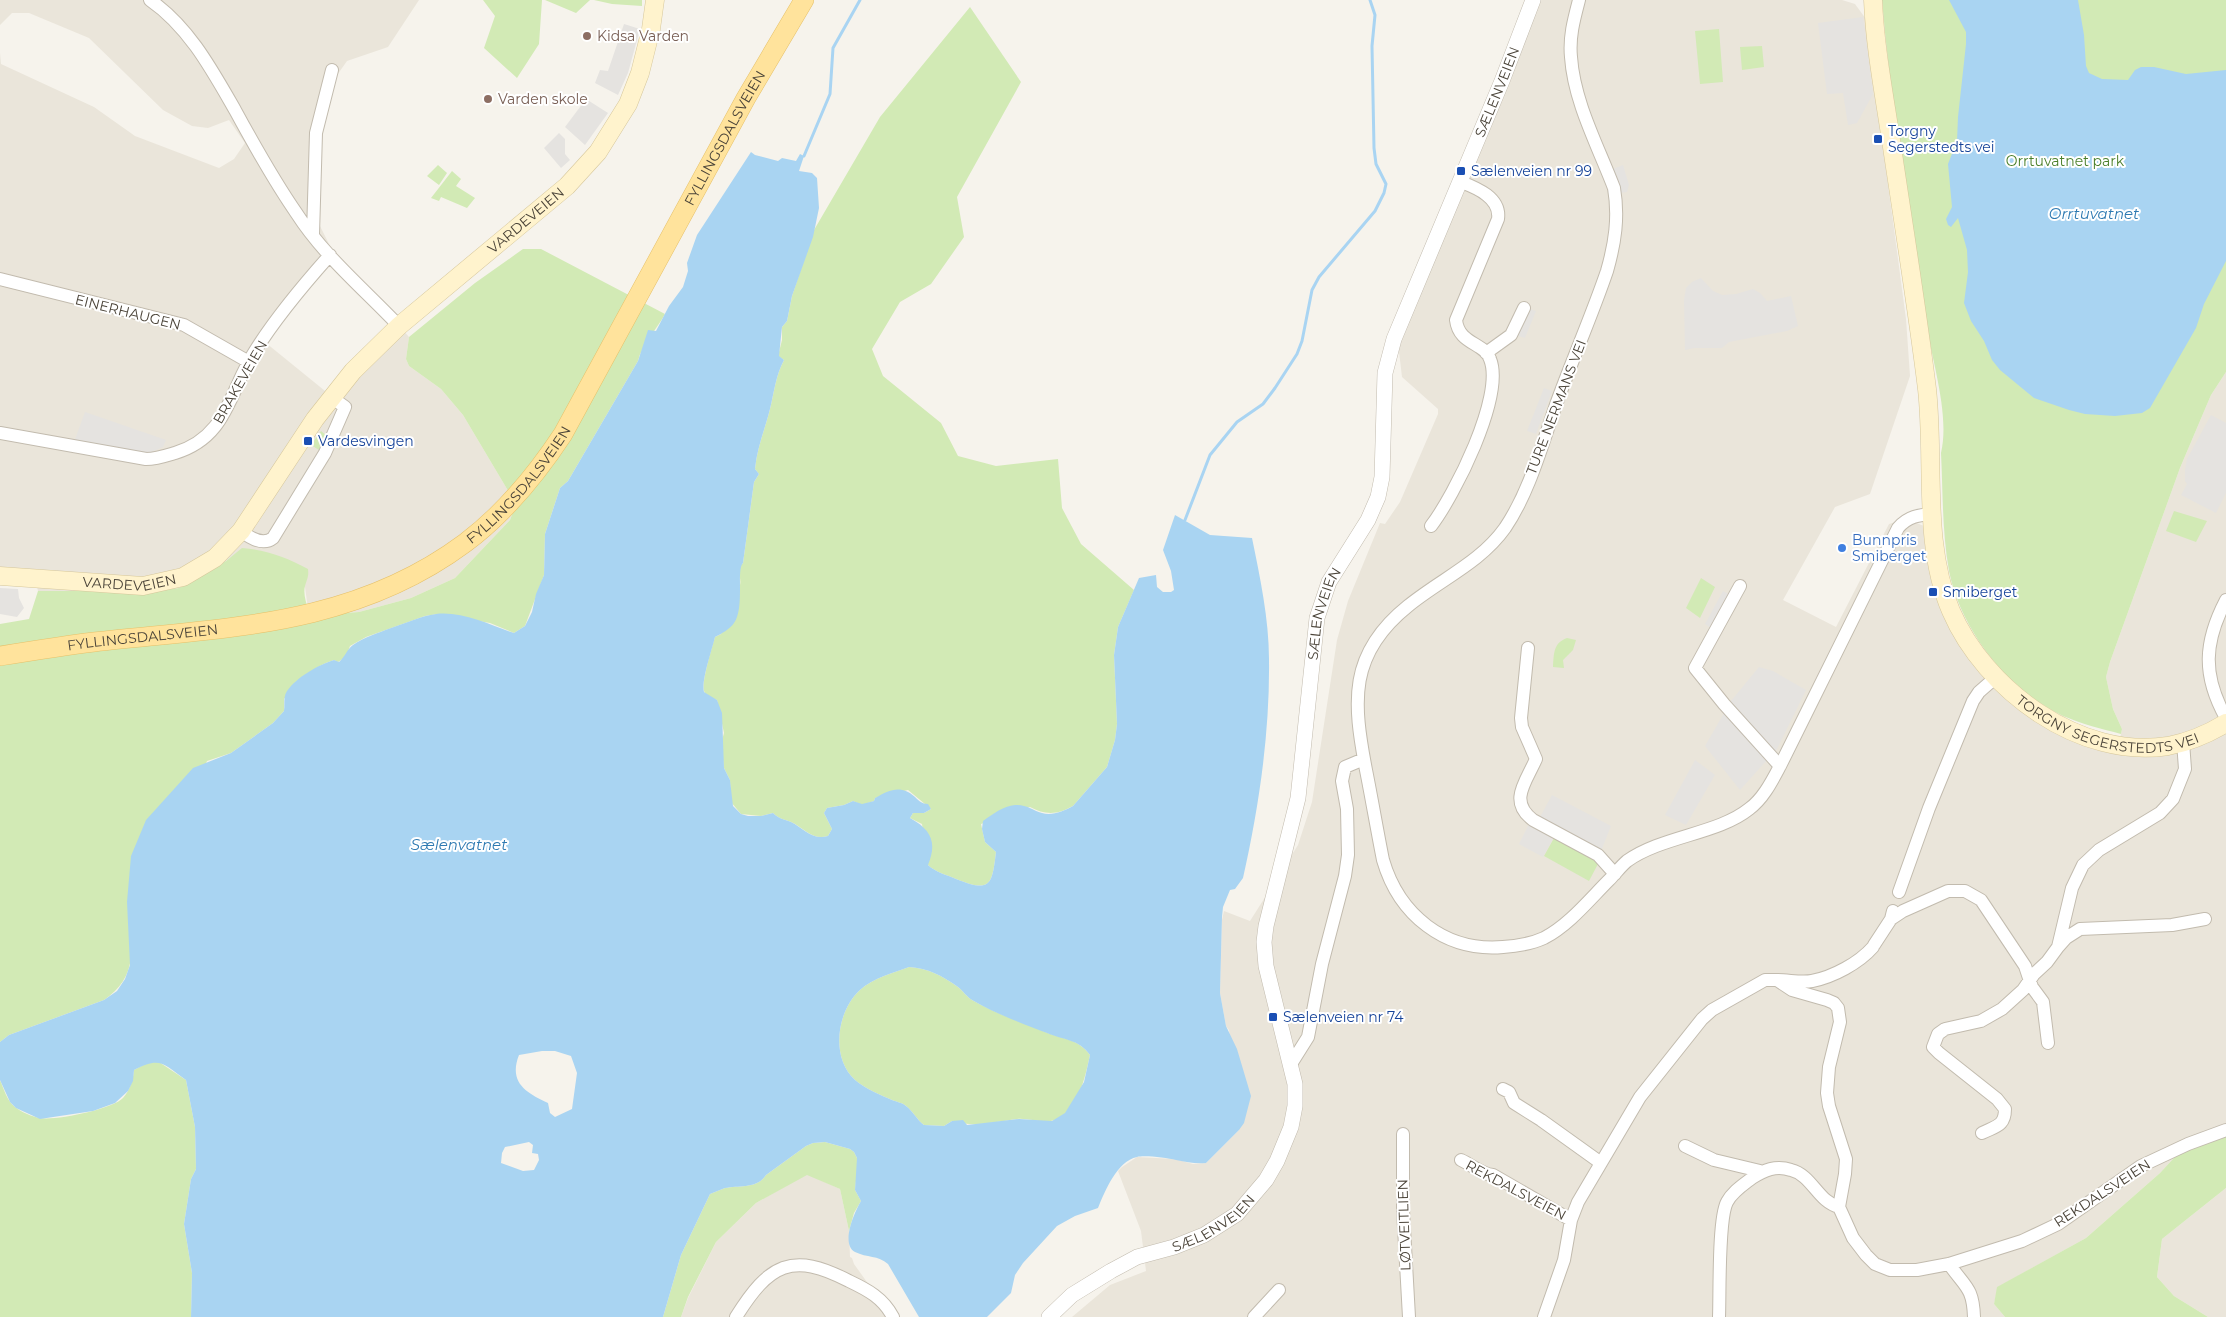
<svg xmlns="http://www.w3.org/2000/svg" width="2226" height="1317" font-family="Montserrat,sans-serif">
	<rect width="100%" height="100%" fill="#f6f3ec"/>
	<!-- residential -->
	<path fill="#eae5da" d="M0 0H419L388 47 347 61 335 78 321 132 316 218 335 256 266 343 330 395 395 321 409 337 406 359 409 366 441 389 463 415 516 504 510 520 455 578 411 598 359 612 319 615 308 609 305 587 242 549 226 561 194 580 179 588 158 591H38L33 570 0 568V53L1 64 94 107 135 136 219 168 234 159 245 143 229 120 208 128 192 126 163 110 89 38 29 13H12L0 25Z
		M1538 0H1842L1855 4 1866 19 1906 319 1910 376 1870 494 1835 507 1783 600 1836 627 1889 524 1906 519 1924 526 1930 565 1942 609 1964 653 1992 686 2036 722 2096 750 2117 754 2122 729 2113 709 2106 677 2110 662 2180 468 2211 395 2226 372V1130L2185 1146 2160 1173 2086 1238 1998 1287 1994 1304 2005 1317H1072L1110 1285 1146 1271 1141 1231 1118 1171 1122 1167 1137 1157 1175 1159 1193 1164 1206 1163 1239 1130 1229 1030 1226 1026 1220 993 1222 920 1224 911 1250 921 1298 845 1312 802 1337 640 1348 601 1380 523 1385 524 1400 502 1438 414V409L1402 377 1398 343Z
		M807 1174 840 1189 849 1231 850 1257 852 1258 854 1264 892 1317H681L688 1298 716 1242 756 1203Z
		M2226 1188V1317H2208L2174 1296 2157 1277 2162 1239Z"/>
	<!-- green -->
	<path fill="#d2eab5" d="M483 0H542L539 44 517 78 484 48 495 16Z
		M545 0H590L576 13Z
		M594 0H642V6L612 4Z
		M1882 0H2226V372L2211 395 2180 468 2110 662 2106 677 2113 709 2122 729 2121 734C2102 729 2082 724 2063 716 2008 690 1961 631 1949 571 1942 532 1943 492 1941 453 1950 415 1932 361 1926 322 1910 216 1891 108 1882 0Z
		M970 7 1021 82 957 197 964 237 931 284 900 302 872 349 883 376 941 423 958 456 996 466 1058 459 1062 508 1081 544 1134 590 1118 627 1114 655 1117 724 1115 740 1107 767 1073 806C1057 815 1045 815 1030 807L981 824 985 842 996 852C992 885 991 893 956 879 947 875 935 872 928 865L922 824 910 818 913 813H924L931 809 908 790 875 798 874 801 862 805 853 801 844 805 827 808 824 813 832 829 828 836C813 841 804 828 791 822 784 819 779 819 773 813L761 816 741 814 731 802 730 780 724 768 721 744 724 733 717 700C712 698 706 696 704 691 701 684 712 647 715 637L721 634C727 620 739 599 740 585 742 577 735 570 743 563L754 482 759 474 755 469C757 448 765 429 770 409 774 392 776 375 784 360L778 356 782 340V327L787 321 792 296 814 230 880 117Z
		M1719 29 1723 82 1700 84 1695 31Z
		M1762 46 1764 67 1742 70 1740 47Z
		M438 165 447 173 439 185 427 176Z
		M452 171 461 179 456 186 475 198 467 208 441 197 439 201 431 198Z
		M523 249H541L665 314C657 329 641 346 638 361L568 481 560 488 545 534 544 575 525 626 514 633 490 623 438 614 425 616 366 637 350 646 346 657 338 662 334 660C311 667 299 682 284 699V711L273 723 231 753 207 761 131 957C129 976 120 989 104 1000L9 1035 0 1042V624L29 619 38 591H158L179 588 226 561 242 548C267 550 286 557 308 569 309 577 307 579 305 586 303 593 306 602 308 609L319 615 359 612 411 598 455 578 510 520 516 504 463 415 441 389 409 366 406 359 409 337 475 283Z
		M321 431 327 436 319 450 311 445Z
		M2174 511 2207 521 2196 542 2166 531Z
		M1701 578 1715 587 1700 618 1686 608Z
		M1567 638 1576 640 1573 650 1563 660 1564 668 1553 667C1554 654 1553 643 1567 638Z
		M1554 838 1599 862 1589 881 1544 856Z
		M909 967C927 968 943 976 958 987 963 991 967 997 972 1000 994 1013 1020 1021 1043 1031 1061 1039 1078 1038 1090 1055 1085 1077 1078 1115 1051 1121 1040 1123 1028 1118 1017 1119 993 1122 976 1128 952 1121L944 1126 924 1125C917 1120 913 1111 906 1106 903 1103 897 1102 892 1100 880 1095 866 1089 855 1080 830 1057 837 1011 860 990 873 978 893 973 909 967Z
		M149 1062H159L186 1080 195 1127 196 1169 191 1179 184 1224 192 1273 191 1317H0V1080C4 1089 7 1101 15 1107 21 1112 33 1117 40 1118 55 1121 113 1109 123 1098 130 1090 133 1080 134 1070Z
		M2226 1130V1188L2162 1239 2157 1277 2174 1296 2208 1317H2005L1994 1304 1997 1287 2086 1238 2160 1173 2185 1146Z
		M825 1142 850 1149 854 1152 857 1158V1172L855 1190 861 1201 854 1213 849 1231 840 1189 807 1175 756 1203 716 1242 688 1297 681 1317H663L681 1255 710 1194C715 1192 720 1190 725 1188 739 1185 757 1189 766 1175L806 1146 813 1143Z"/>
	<!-- parking -->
	<path fill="#e5e3e0" d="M1863 17 1873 94 1857 123 1848 125 1843 93 1827 94 1818 23Z
		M624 24 640 29 628 73 618 95 595 83 600 70 608 71Z
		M586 99 608 113 585 145 565 127Z
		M559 133 565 139V154L570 160 561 168 544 148Z
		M1623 165 1629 185 1627 192 1620 193 1613 169Z
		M1701 278 1713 291 1722 295 1736 294 1753 289 1760 293 1767 301 1791 296 1798 326 1787 331 1729 342 1722 348H1694L1685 350 1684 300 1686 288 1692 282Z
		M1526 308 1536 311 1525 338 1515 335Z
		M1544 388 1552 391 1536 434 1527 431Z
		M85 412 166 440 163 447 147 454 73 445Z
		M2211 415 2226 423V493L2216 513 2181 495 2187 484 2185 481V470L2187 459Z
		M0 588 18 589 19 598 24 608 17 617 0 614Z
		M1723 591 1730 595 1712 629 1705 624Z
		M1759 667 1773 671 1806 690 1777 749 1740 790 1705 746 1731 701Z
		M1695 760 1715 775 1686 825 1665 815Z
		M1552 795 1611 826 1601 851 1559 828 1543 857 1519 844 1530 822 1540 817Z"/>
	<!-- water -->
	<path fill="#a9d4f2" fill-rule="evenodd" d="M1949 0H2078L2084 35 2086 66 2089 73 2102 79 2128 80 2135 70 2141 67H2154L2186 74 2226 70V261L2204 304 2196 328 2150 408 2142 413 2115 416 2085 414 2069 410 2034 398 2000 370 1992 360 1984 341 1971 321 1964 303 1968 272 1967 250 1958 218 1951 227 1948 225 1946 219 1952 207 1948 164 1957 141 1958 117 1966 44V32Z
		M751 152 755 155 778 161 782 158 796 161 800 154 804 156 799 171 812 173 817 178 819 208 813 237 792 296 787 321 782 327 779 356 784 360C776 375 774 392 770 409 765 429 757 448 755 469L759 474 754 482 743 563C736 570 745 607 734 623 730 629 721 634 715 637 712 650 701 681 704 692L717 700 722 713 724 768 730 780 733 806 741 814 748 816H761L773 813C779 819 784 819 791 822 803 828 813 841 828 836L832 829 824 813 827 808 844 805 853 801 862 804 874 801 875 798C889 790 901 784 915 797 919 801 922 804 928 804L931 809 924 813H913L910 818C932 830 937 843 928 865 935 872 947 875 956 879 991 893 992 885 996 852L985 842 982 829 983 821C993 814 1003 806 1015 805 1026 804 1032 810 1042 813 1052 816 1064 811 1073 806L1107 767 1115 740 1117 724 1114 655 1118 627 1139 578 1156 575 1157 587 1163 592H1171L1174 590 1171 571 1163 550 1175 515 1210 535 1252 538C1260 577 1269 619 1269 659 1270 732 1259 807 1243 878L1235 889 1230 890 1223 907 1222 917 1220 993 1226 1026 1237 1049 1251 1096 1244 1123 1239 1130 1206 1163C1195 1164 1187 1162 1176 1160 1167 1158 1145 1155 1137 1157 1117 1161 1105 1191 1098 1208L1075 1216 1057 1226 1023 1263 1015 1275 1011 1293 987 1317H919L888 1264C878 1255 867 1258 855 1252 840 1244 855 1211 861 1201L855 1190 857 1158 854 1152 850 1149 825 1142 813 1143 806 1146 766 1175C757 1189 739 1185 725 1188 720 1190 715 1192 710 1194L681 1255 663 1317H191L192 1273 184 1224 191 1179 196 1169 195 1127 186 1080C163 1064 161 1056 134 1070L133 1081 128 1091 115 1103 93 1111 40 1119 16 1108 10 1102 0 1080V1042L9 1035 104 1000 117 991 125 979 130 965 127 902 131 856 146 820 193 768 231 753 273 723 284 711C285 704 283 697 287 691 297 677 318 665 334 660L339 662C345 657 347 649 353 645 364 637 378 633 391 628 406 623 421 616 436 614 462 611 490 625 514 633L525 626 532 612 536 594 544 575 545 534 560 488 568 481 638 361 648 330 656 331 669 306 683 287 688 271 687 263 697 235ZM909 967C927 968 943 976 958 987 963 991 967 997 972 1000 994 1013 1023 1024 1047 1033 1063 1040 1079 1039 1090 1055L1084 1082 1065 1113 1052 1121 1019 1119 967 1125 963 1120 952 1121 944 1126 924 1125C917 1120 913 1111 906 1106 903 1103 897 1102 892 1100 880 1095 866 1089 855 1080 830 1057 837 1011 860 990 873 978 893 973 909 967ZM542 1051H555L571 1056 577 1073 572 1109 555 1117 550 1113 548 1103C527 1093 508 1083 519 1055ZM529 1142 533 1145 532 1153 538 1154 539 1160 534 1170 523 1171 501 1163 502 1153 505 1147Z"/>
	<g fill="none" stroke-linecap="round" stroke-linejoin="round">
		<!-- stream -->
		<path stroke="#a9d4f2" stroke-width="3" d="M804 156 830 94 833 48 860 0
			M1185 520 1210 455 1237 422 1263 404 1275 388 1297 354 1302 341 1312 290 1319 277 1375 211 1384 193 1386 184 1376 164 1374 148 1372 46 1375 15 1370 0"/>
		<defs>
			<path id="minor" d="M150 0C189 27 212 70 235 110 254 145 274 181 297 214 324 256 365 290 399 326
				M1579 0C1574 19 1569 37 1571 57 1574 102 1598 146 1614 188 1619 217 1615 243 1607 271 1592 315 1573 358 1557 402 1542 444 1530 491 1505 528 1480 563 1441 579 1408 606 1348 654 1353 702 1366 770 1372 800 1377 830 1383 860 1399 915 1445 952 1503 947 1517 946 1531 944 1544 938 1569 925 1589 900 1609 880 1615 874 1621 866 1627 861 1662 836 1718 834 1749 809 1763 799 1772 781 1780 766L1898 528C1908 516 1919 515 1933 514
				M313 234 316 133 332 70
				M0 279 184 325 249 362
				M1486 353 1511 335 1524 308
				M0 433 146 459C156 459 165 456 175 453 228 437 229 391 255 351 275 319 305 283 330 255
				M1431 526C1454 496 1505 396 1490 359 1484 342 1459 345 1456 320L1498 219C1501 198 1477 188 1461 182
				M241 531C250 538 263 546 273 538L325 453 345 407 331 397
				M1740 586 1695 668 1724 704 1780 766
				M2226 600C2204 642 2202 675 2226 718
				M1528 648 1521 718 1522 727 1536 759C1526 782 1508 801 1533 820L1598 855 1615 874
				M1899 892 1929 808 1973 701 1979 692 1995 678
				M1891 919 1903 911 1948 891H1965L1981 900 2025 966 2032 987 2043 1002 2048 1043
				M1874 945 1891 919 1893 911
				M2058 947 2066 938 2080 929 2172 925 2205 919
				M1777 980C1789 980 1801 983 1812 981 1833 977 1859 963 1873 947
				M1291 1064 1308 1037 1322 964 1345 876 1348 855 1347 809 1342 781 1345 767 1364 759
				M1503 1089 1509 1092 1514 1103 1541 1120 1601 1163
				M1982 1133C1996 1126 2005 1126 2005 1109L1997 1099 1939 1053 1933 1047 1938 1034 1945 1029 1981 1021 2002 1009 2023 990 2034 974 2047 962 2058 947 2072 888 2083 865 2099 850 2160 813 2173 799 2185 769 2183 742
				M1403 1134V1210L1409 1317
				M1685 1146 1714 1160 1760 1171
				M1461 1160C1472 1165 1481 1174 1493 1175L1571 1220
				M1949 1264C1965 1287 1973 1287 1974 1317
				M736 1317C769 1264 792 1251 849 1281 868 1290 883 1298 893 1317
				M1254 1317 1279 1290
				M1544 1317 1564 1260 1571 1220 1578 1202 1640 1097 1702 1019 1712 1010 1765 980H1777L1792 990 1827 1000 1834 1003 1838 1008 1840 1022 1829 1067 1827 1093 1829 1106 1846 1159 1845 1174 1839 1207 1853 1238 1866 1255 1875 1264 1890 1270H1917L1949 1264 2022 1241 2058 1224 2141 1166 2188 1144 2226 1130
				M1719 1317C1720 1294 1718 1219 1727 1202 1732 1192 1743 1185 1752 1178 1764 1170 1776 1165 1791 1170 1812 1175 1818 1202 1839 1207"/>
			<g id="tertiary">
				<path id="s1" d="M1049 1317 1072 1295 1111 1271 1137 1257 1174 1247 1204 1235 1237 1214 1266 1180 1277 1161 1291 1127 1295 1106V1084L1266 966 1264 942 1266 926 1298 798 1317 618 1329 582 1368 520 1378 497 1382 477 1385 373 1394 339 1502 81 1533 0"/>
			</g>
			<g id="secondary">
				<path id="s2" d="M1873 0C1875 49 1885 99 1892 147 1904 228 1917 308 1927 389 1935 461 1922 544 1951 611 1985 690 2080 760 2168 746 2189 742 2208 734 2226 723"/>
				<path id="s3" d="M0 576 143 586 183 577 215 558 241 531 315 419 353 371 399 326 567 186 598 152 628 104 640 73 651 29 655 0"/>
			</g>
			<g id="primary">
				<path id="s4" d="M0 656C31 651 62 646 94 642 226 627 352 627 465 543 505 513 536 475 563 434L746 98 804 0"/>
			</g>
		</defs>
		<!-- minor casing -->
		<use href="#minor" stroke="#c2bbae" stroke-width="14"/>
		<!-- tertiary casing -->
		<use href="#tertiary" stroke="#c2bbae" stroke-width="16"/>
		<!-- secondary casing -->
		<use href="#secondary" stroke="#d6c79b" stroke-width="19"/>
		<!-- primary casing -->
		<use href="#primary" stroke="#e6c16a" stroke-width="20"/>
		<!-- minor -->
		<use href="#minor" stroke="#fff" stroke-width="12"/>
		<!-- tertiary -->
		<use href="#tertiary" stroke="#fff" stroke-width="15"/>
		<!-- secondary -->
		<use href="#secondary" stroke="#fff3cd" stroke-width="18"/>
		<!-- primary -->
		<use href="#primary" stroke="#ffe39c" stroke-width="19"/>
	</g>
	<!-- markers -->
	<g fill="#8d6e63" stroke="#fff" stroke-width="2">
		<circle cx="587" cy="36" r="5"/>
		<circle cx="488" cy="99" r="5"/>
	</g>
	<g fill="#1a4fb4" stroke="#fff" stroke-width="2">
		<rect x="1873" y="134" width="10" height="10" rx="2.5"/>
		<rect x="1456" y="166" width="10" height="10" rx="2.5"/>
		<rect x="303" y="436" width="10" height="10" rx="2.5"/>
		<rect x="1928" y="587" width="10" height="10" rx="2.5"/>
		<rect x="1268" y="1012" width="10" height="10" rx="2.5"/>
	</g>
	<circle fill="#3f7fe0" stroke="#fff" stroke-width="2" cx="1842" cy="548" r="5"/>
	<g text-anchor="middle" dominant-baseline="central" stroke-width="4" stroke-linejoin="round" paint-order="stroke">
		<!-- education labels -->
		<g font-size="14" fill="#785e54" stroke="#fff" text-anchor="start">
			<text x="597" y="36">Kidsa Varden</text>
			<text x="498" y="99">Varden skole</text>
		</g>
		<!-- street labels -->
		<g font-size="14" fill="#4b4439" stroke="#fff">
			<text stroke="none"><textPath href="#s1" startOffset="1402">SÆLENVEIEN</textPath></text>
			<text stroke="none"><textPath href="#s4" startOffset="969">FYLLINGSDALSVEIEN</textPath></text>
			<text stroke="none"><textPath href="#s3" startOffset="684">VARDEVEIEN</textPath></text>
			<text transform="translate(128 312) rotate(14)">EINERHAUGEN</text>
			<text transform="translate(240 382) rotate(-60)">BRAKEVEIEN</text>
			<text transform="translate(1556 407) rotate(-69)">TURE NERMANS VEI</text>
			<text stroke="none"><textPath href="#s4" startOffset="564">FYLLINGSDALSVEIEN</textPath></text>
			<text stroke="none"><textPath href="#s3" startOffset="130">VARDEVEIEN</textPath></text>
			<text stroke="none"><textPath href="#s1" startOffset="844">SÆLENVEIEN</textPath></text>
			<text stroke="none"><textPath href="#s4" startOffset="144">FYLLINGSDALSVEIEN</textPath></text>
			<text stroke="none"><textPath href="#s2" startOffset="825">TORGNY SEGERSTEDTS VEI</textPath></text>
			<text transform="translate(1516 1190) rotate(28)">REKDALSVEIEN</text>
			<text transform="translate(2102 1193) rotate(-33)">REKDALSVEIEN</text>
			<text stroke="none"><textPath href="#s1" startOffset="192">SÆLENVEIEN</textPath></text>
			<text transform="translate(1404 1225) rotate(-92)">LØTVEITLIEN</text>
		</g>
		<!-- transit labels -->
		<g font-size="14" fill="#164399" stroke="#fff" text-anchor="start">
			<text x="1888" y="131">Torgny<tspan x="1888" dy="16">Segerstedts vei</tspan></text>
			<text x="1471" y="171">Sælenveien nr 99</text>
			<text x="318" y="441">Vardesvingen</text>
			<text x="1943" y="592">Smiberget</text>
			<text x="1283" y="1017">Sælenveien nr 74</text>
		</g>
		<!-- park labels -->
		<g font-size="14" fill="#4a7f2a" stroke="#fff">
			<text x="2065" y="161">Orrtuvatnet park</text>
		</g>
		<!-- shop labels -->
		<g font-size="14" fill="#366cbe" stroke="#fff" text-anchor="start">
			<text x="1852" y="540">Bunnpris<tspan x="1852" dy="16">Smiberget</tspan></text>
		</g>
		<!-- water labels -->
		<g font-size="15" font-style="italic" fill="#2e7ab2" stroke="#fff">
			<text x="2094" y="213">Orrtuvatnet</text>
			<text x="459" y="844">Sælenvatnet</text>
		</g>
	</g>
</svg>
